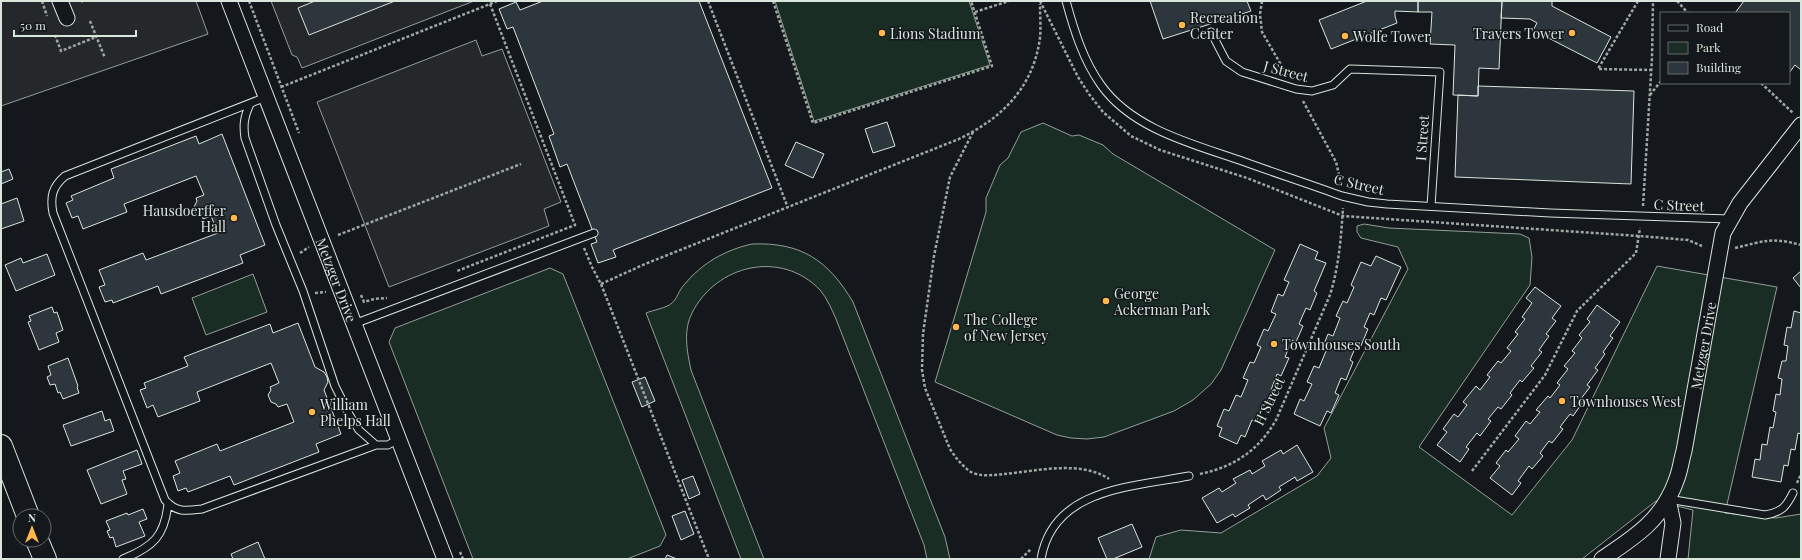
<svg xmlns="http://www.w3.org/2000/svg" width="1802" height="560" font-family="'Playfair Display',serif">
	<rect width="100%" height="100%" fill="#14181c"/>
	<!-- green -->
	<path fill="#1a2d24" stroke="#939e99" d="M775 1H969L990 65 814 121Z
		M1043 123 1072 136 1079 135 1103 145 1113 154 1275 250 1221 370 1211 384 1193 400 1174 411 1104 437 1087 439 1071 438 1057 435 935 382 986 212V198L1000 165 1008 158 1021 132Z
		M1364 224 1389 228 1520 234 1529 238 1532 257 1530 285 1419 447 1512 515 1572 440 1657 266 1777 287 1725 513 1776 518 1801 514V559H1688L1693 510 1656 501 1582 559H1149L1156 537 1181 530 1221 533 1317 476 1331 458 1324 428 1408 269 1398 247 1361 238 1357 232V226Z
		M752 244C801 242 828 260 853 302L945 537 950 559H927L924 545 836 319C832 310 827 298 820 290 781 249 716 265 692 313 683 331 687 351 691 370L764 559H741L646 313C653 310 667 308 672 303 677 299 679 290 684 285 702 263 725 250 752 244Z
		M550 268 563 274 666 535 660 546 627 559H473L389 342 395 328Z
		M253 274 267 312 206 335 192 298Z"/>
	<!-- parking -->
	<path fill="#24282b" stroke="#939e99" d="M1 1H196L208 34 1 106Z
		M271 1H474L302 68 297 57 292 55Z
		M476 40 482 56 502 49 561 202 544 209 549 226 389 287 317 102Z"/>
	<!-- building -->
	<path fill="#2c363c" stroke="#d8e6dc" d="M315 1H395L309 35 298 8Z
		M543 1H699L772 188 613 250 616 257 598 263 591 244 597 242 567 164 560 167 549 136 554 134 513 27 507 29 499 9 516 2 520 10Z
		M1150 1H1247L1251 11 1163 39Z
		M1367 1H1418V12L1395 11V16L1397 23 1331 49 1319 20Z
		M1418 1H1502L1499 69 1479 68 1478 96 1453 95 1455 45 1430 44 1432 12H1418Z
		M1502 1H1552V6L1611 37 1597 63 1533 30 1537 23 1530 19 1501 18Z
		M1744 1H1801V70L1795 65 1789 73V13H1735Z
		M1478 86 1634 91 1631 184 1455 177 1458 95 1478 96Z
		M887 122 895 146 873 153 865 129Z
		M222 134 265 245 240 255 243 263 161 294 158 286 113 303 112 300 105 302 99 287 105 285 99 270 143 253 146 260 218 233 211 216 203 219 202 215 196 214 194 207 197 201 196 198 204 195 196 176 124 204 127 212 83 229 78 216 72 218 66 203 73 200 71 196 114 178 111 169 196 136 199 144Z
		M796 142 824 154 813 178 785 165Z
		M9 169 13 179 1 184V172Z
		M17 198 24 221 1 229V204Z
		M1300 244 1318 252 1315 259 1326 263 1314 291 1317 293 1310 310 1306 308 1299 324 1303 326 1296 342 1292 340 1285 357 1289 358 1281 376 1277 374 1271 390 1274 391 1267 408 1263 407 1256 422 1252 420 1245 437 1241 435 1237 444 1219 436 1222 428 1217 426 1224 409 1229 411 1236 395 1241 397 1248 380 1243 378 1250 362 1254 363 1261 347 1257 345 1264 329 1268 331 1276 314 1271 312 1278 294 1283 296 1289 282 1284 280Z
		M47 254 55 275 16 291 5 265 21 258 23 263Z
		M1376 256 1401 267 1386 300 1381 298 1374 315 1370 313 1364 327 1368 329 1360 348 1356 346 1350 360 1353 362 1346 380 1341 378 1335 393 1339 395 1331 413 1327 411 1320 426 1294 414 1300 399 1304 401 1312 384 1307 382 1314 366 1319 368 1326 351 1322 349 1328 334 1333 336 1340 318 1336 316 1343 301 1347 303 1354 287 1351 285 1361 262 1371 266Z
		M1801 271V288L1793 278Z
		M1535 287 1561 306 1552 318 1556 321 1546 334 1549 336 1539 350 1542 352 1531 366 1534 368 1522 382 1520 380 1510 393 1512 395 1501 409 1498 407 1488 419 1491 421 1480 436 1477 433 1466 447 1469 449 1460 462 1437 445 1447 432 1443 429 1454 414 1458 417 1467 405 1463 402 1476 386 1480 390 1490 377 1487 375 1498 361 1501 363 1511 351 1507 348 1518 334 1515 332 1525 319 1522 317 1532 303 1526 298Z
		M1597 305 1620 322 1610 336 1613 338 1603 352 1605 354 1595 368 1598 370 1587 385 1590 387 1580 400 1583 402 1573 416 1570 414 1560 427 1563 429 1552 443 1549 441 1540 453 1543 456 1532 469 1529 466 1518 481 1521 483 1512 495 1490 478 1500 466 1496 463 1506 450 1508 452 1519 439 1515 436 1526 421 1530 424 1540 412 1536 410 1548 396 1550 398 1560 385 1557 383 1568 369 1564 366 1575 353 1572 351 1582 338 1579 335 1590 322 1587 319Z
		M52 307 54 313 57 312 63 330 56 333 59 342 39 350 28 322 31 321 29 316Z
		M1794 311 1801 313V434L1798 433 1795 450 1791 449 1788 466 1784 465 1781 482 1752 477 1755 459 1760 460 1762 444 1767 445 1770 427 1773 428 1776 412 1773 411 1776 394 1780 395 1782 379 1778 378 1782 361H1786L1788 346 1784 345 1787 327 1791 328Z
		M298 323 315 367 324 372 327 377 328 382 324 390 341 434 316 444 319 452 234 485 230 476 188 492 186 488 178 491 173 476 180 473 175 461 217 444 220 451 294 422 287 404 278 407 276 404 271 402 268 395 271 390 270 387 279 383 271 363 197 392 200 401 158 417 153 405 147 408 140 390 146 388 144 383 188 366 184 357 270 324 273 333Z
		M68 358 78 386 77 387 79 393 63 399 60 392 58 393 55 384 50 385 47 377 51 375 48 366Z
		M645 377 655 401 642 407 632 382Z
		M102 411 105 421 110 419 114 431 71 446 63 425Z
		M1297 445 1313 472 1297 481 1295 477 1279 487 1281 490 1266 500 1263 495 1248 505 1250 508 1235 517 1233 514 1217 523 1202 498 1219 488 1222 492 1236 483 1233 479 1250 470 1252 474 1265 466 1262 461 1281 450 1283 454Z
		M137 450 142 464 123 471 126 479 122 480 127 494 101 504 87 470Z
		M693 476 700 494 689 499 682 480Z
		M143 509 147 519 139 522 145 536 116 547 113 537 110 538 107 531 110 530 106 521 127 513 128 515Z
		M685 511 694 534 681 540 672 516Z
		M1132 524 1142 547 1113 559H1107L1098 538Z
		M258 542 265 559H233L231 554Z
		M667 555 677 559H665Z"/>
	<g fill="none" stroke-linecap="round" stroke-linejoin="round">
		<defs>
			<path id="lane" d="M1066 1C1074 30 1083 60 1101 85 1132 129 1193 144 1242 161 1275 173 1309 184 1342 196L1368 202 1387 204 1550 213 1729 219
				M1211 32 1226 61 1242 72 1296 89 1312 91 1333 85 1350 69 1440 72 1431 206
				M266 97 65 176C52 187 50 197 53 213L165 500C177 513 186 511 202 509L376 445H388L398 439
				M250 104C244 117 243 125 245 138L276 225 303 291 335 386 350 416 359 430 376 445
				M354 324 594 233
				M1668 499 1765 515C1782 512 1786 507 1793 493
				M123 559C153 547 165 536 168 503
				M1041 559C1053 488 1132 487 1189 476"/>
			<g id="street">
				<path d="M60 1 67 18"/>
				<path id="s1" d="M229 1 445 559"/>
				<path id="s2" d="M1602 559C1635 537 1662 520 1676 481 1680 472 1681 461 1684 451L1723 233 1740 203 1801 125"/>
				<path d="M1668 559 1673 523 1668 499"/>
			</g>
			<path id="primary" d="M1 446 28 516
				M37 540 45 559"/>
		</defs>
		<!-- lane casing -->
		<use href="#lane" stroke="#d8e6dc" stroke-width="9"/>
		<!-- street casing -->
		<use href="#street" stroke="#d8e6dc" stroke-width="17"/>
		<!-- primary casing -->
		<use href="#primary" stroke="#d8e6dc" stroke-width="24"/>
		<!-- path -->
		<path stroke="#9da8a2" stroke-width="2.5" stroke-dasharray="3 2" stroke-linecap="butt" d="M42 1 47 16
			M82 1 83 2
			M249 1 299 133
			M708 1 788 208
			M773 1 813 123 992 66 971 1
			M1040 1 1078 77 1089 94 1103 112 1131 136 1160 150 1247 178 1343 216 1639 236 1688 240 1702 246
			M1262 1 1260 14 1262 32 1287 75
			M1638 1 1598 69 1651 70
			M1677 1 1688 13
			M490 4 497 1
			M975 12 1009 1
			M90 21 105 58
			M55 35 61 51 96 37
			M1761 83 1793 113
			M281 87 490 4 575 225 457 271
			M1650 95 1661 81
			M1303 101 1336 162 1341 183
			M973 132 950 177 934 256 923 334 922 370 925 388 950 449C956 458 962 466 971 472 981 477 993 475 1004 474 1037 471 1081 460 1109 479
			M1643 206 1652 58 1653 1
			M338 235 521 164
			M584 248 592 267 601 284 709 559
			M1735 248C1764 241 1772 237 1801 245
			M300 253 309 247
			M601 284 645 264 959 139C1002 118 1033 88 1040 38 1041 27 1040 15 1040 4
			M315 293 326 292
			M361 295 364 302 374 299 387 298
			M1472 471 1545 375 1577 311 1636 253 1640 228
			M1200 474C1234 467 1259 450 1276 420L1330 295C1339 266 1341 238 1343 208
			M1797 483 1801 474
			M460 552 463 559
			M1021 559 1031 549"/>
		<!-- lane -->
		<use href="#lane" stroke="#14181c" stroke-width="7"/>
		<!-- street -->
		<use href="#street" stroke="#14181c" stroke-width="15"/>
		<!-- primary -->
		<use href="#primary" stroke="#14181c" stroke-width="22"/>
	</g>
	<!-- markers -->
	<g fill="#ffb74d" stroke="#14181c" stroke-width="1.5">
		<circle cx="1182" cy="25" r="4"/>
		<circle cx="882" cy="33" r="4"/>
		<circle cx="1572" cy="33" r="4"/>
		<circle cx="1345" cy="36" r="4"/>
		<circle cx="234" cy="218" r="4"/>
		<circle cx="1106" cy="301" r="4"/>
		<circle cx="956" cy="327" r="4"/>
		<circle cx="1274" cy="344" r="4"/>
		<circle cx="1562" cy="401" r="4"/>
		<circle cx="312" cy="412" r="4"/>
	</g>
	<g text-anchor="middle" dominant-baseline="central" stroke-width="3" stroke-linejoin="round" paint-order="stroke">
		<!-- poi labels -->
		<g font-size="14" fill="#d8e6dc" stroke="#14181c" text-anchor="start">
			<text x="1190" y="17">Recreation<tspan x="1190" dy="16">Center</tspan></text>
			<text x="890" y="33">Lions Stadium</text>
			<text x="1564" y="33" text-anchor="end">Travers Tower</text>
			<text x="1353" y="36">Wolfe Tower</text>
			<text x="226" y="210" text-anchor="end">Hausdoerffer<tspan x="226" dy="16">Hall</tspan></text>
			<text x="1114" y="293">George<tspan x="1114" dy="16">Ackerman Park</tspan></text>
			<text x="964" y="319">The College<tspan x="964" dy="16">of New Jersey</tspan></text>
			<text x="1282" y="344">Townhouses South</text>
			<text x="1570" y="401">Townhouses West</text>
			<text x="320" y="404">William<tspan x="320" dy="16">Phelps Hall</tspan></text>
		</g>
		<!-- street labels -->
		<g font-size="14" fill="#d8e6dc" stroke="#14181c">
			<text transform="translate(1286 71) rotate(15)">J Street</text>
			<text transform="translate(1422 138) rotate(-86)">I Street</text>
			<text transform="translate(1359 184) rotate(13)">C Street</text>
			<text transform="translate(1679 205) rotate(2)">C Street</text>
			<text stroke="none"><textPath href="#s1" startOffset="299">Metzger Drive</textPath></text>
			<text stroke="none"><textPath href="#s2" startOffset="248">Metzger Drive</textPath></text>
			<text transform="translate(1269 401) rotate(-64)">H Street</text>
		</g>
	</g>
	<!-- border -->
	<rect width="1802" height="560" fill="none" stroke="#d8e6dc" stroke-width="4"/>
	<!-- legend -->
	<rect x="1660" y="12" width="130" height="72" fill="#14181c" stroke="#626a69"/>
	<rect x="1668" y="25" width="20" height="6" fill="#14181c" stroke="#626a69"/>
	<text x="1696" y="32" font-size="12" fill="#d8e6dc">Road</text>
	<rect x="1668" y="42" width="20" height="12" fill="#1a2d24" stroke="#626a69"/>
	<text x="1696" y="52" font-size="12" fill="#d8e6dc">Park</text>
	<rect x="1668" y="62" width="20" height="12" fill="#2c363c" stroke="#626a69"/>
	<text x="1696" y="72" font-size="12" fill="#d8e6dc">Building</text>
	<!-- north arrow -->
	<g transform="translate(32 528)"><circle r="19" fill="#14181c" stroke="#626a69"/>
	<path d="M0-3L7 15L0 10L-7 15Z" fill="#ffb74d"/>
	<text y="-6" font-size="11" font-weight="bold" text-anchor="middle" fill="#d8e6dc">N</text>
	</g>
	<!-- scale -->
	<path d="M14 30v6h122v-6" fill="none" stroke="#d8e6dc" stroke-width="2"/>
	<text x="20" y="30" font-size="12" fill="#d8e6dc" stroke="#14181c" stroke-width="3" paint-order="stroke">50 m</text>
</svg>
